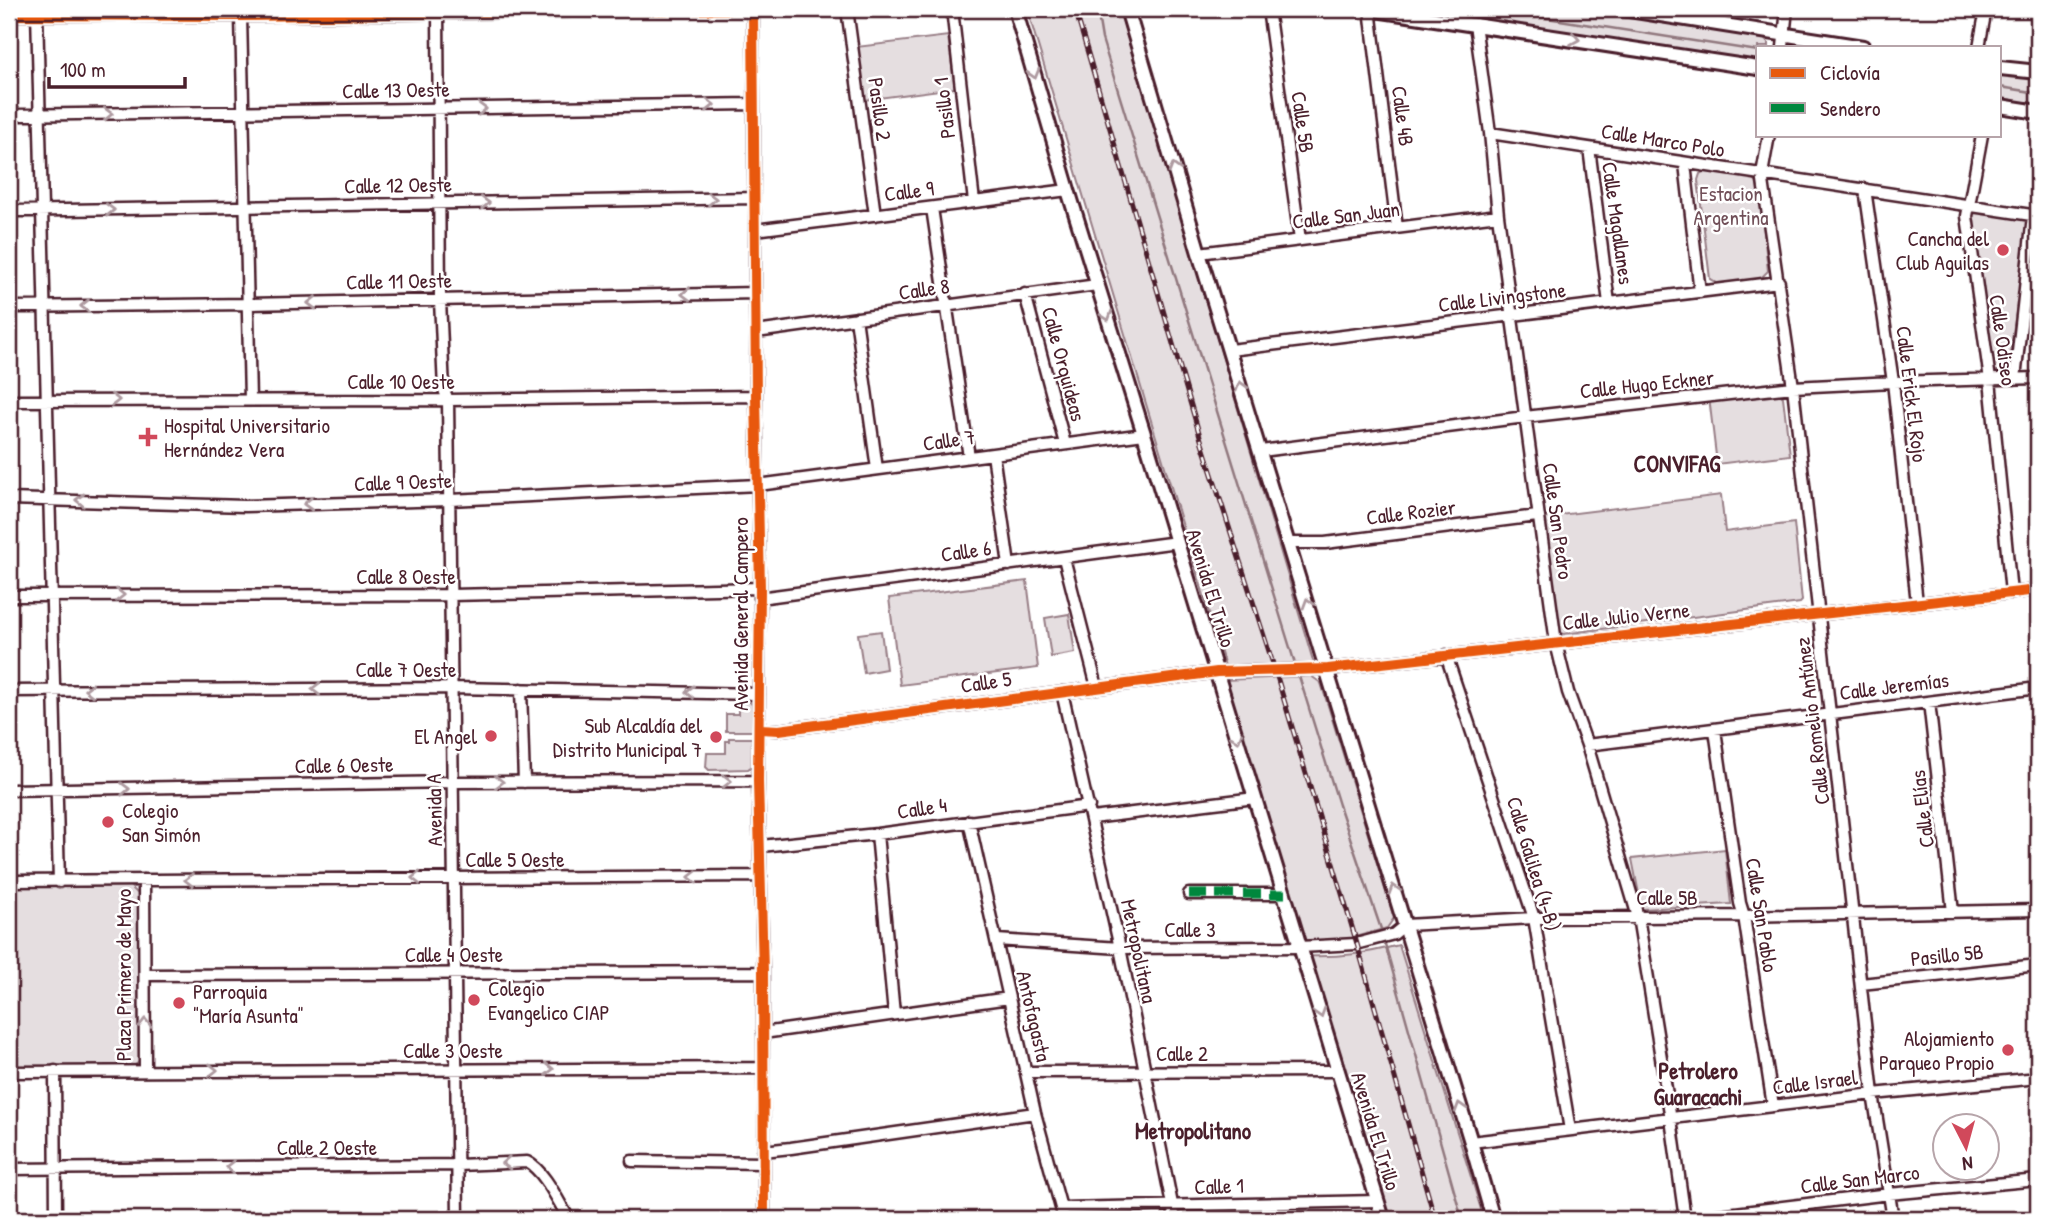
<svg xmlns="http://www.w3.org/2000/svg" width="2047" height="1228" font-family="'Patrick Hand',sans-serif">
	<rect width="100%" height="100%" fill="#fff"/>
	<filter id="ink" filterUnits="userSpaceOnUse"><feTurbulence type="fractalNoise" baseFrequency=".0143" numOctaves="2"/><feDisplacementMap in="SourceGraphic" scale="14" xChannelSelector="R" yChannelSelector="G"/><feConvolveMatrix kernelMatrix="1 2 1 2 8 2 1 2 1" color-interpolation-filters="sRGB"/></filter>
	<g filter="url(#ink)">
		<!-- green -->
		<path fill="#e5dee0" stroke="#987e86" stroke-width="2" d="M1027 9H1119L1314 664 1225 666Z
			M1395 9H1589L1761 35 1768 43V47H1758V62Z
			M948 36 955 88 864 100 856 47Z
			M2000 72 2038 78V107L2000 101Z
			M1705 171 1747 177 1754 179 1759 184 1768 271 1759 280 1719 284 1710 279 1698 180 1700 174Z
			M1976 211 2028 219 2029 223 2008 368 2002 371H1993L1971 213Z
			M1777 391 1783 397 1790 455 1717 464 1709 397Z
			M1721 495 1725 532 1794 523 1802 601 1800 603 1564 634 1557 630 1543 517Z
			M1027 581 1038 668 900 685 889 598Z
			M1069 614 1075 653 1051 657 1045 618Z
			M881 631 886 669 864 673 858 634Z
			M1311 676 1321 683 1394 918 1387 928 1348 939 1301 941 1223 680Z
			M738 699 749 701 753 706 752 731H726V714H738Z
			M729 738H752V766L748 769 709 770 706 767 707 753H726V741H729Z
			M1725 849 1731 904 1642 909 1632 859Z
			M9 886H130L138 894 141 1058 139 1062 134 1066 9 1067Z
			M1399 945 1484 1219H1387L1306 956C1341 957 1365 954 1399 945Z"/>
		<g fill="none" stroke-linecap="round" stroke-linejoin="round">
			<!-- stream -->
			<path stroke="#91787e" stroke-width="2.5" d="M1097 9 1102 39 1296 667
				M1488 9 1758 51
				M2000 87 2038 93
				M1298 673 1339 805 1381 929
				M1385 944 1462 1219"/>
			<defs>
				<path id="minor" d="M847 9 875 215
					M952 9 974 202
					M1268 9 1300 240
					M1370 9 1397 228
					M438 10 440 300 444 390 448 400 458 1219
					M37 11 59 882
					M9 15 241 16 753 9 756 396 760 588 758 781 763 972 764 1219
					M241 16 250 400
					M1475 24 1490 133 1498 215 1556 643 1568 692 1587 745 1638 917 1671 1119 1685 1219
					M1783 47 1787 9
					M1979 47 1986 9
					M9 115 753 104
					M1490 133 2038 216
					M1769 135 1762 174 1793 387 1873 1094 1893 1219
					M1982 135 1967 216 1990 380 2011 593
					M1589 148 1609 303
					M1685 164 1700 292
					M1865 189 1893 382 1917 603
					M932 208 969 457
					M9 211 754 198
					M755 230 1068 190
					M1199 253 1498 215
					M1025 294 1065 444
					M9 307 248 304 755 293
					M856 318 877 469
					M756 332 1097 285
					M1230 350 1779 282
					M2015 379 2033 216
					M9 401 448 400 756 396
					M1261 451 1525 417 1793 387 1893 382 2038 378
					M993 454 1009 565
					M9 499 245 506 450 500 758 485 1144 434
					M1289 543H1325L1537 516
					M1064 558 1097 687
					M9 596 451 595 760 588
					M759 598 1177 542
					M1446 655 1534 918 1570 1130
					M521 689 524 782
					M9 691 452 688 759 694
					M1062 692 1120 948 1175 1219
					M1929 702 1953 912
					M760 729 779 730 1217 672 1328 669 2038 590
					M1715 730 1740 903 1744 916 1773 1106
					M1587 745 2038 688
					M9 790 453 782 758 781
					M1092 818 1255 798
					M969 821 1035 1113 1064 1219
					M877 834 894 1014
					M761 846 877 834 1089 806
					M144 880 145 1070
					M9 881 761 876
					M1189 894H1285
					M997 940 1120 948 1300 947 1356 944 1394 934 1405 925 1534 918 1744 916 2038 910
					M145 975 763 972
					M1861 984 2038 965
					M763 1033 1009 998
					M55 1071 56 1219
					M9 1072 762 1068
					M1027 1072 1337 1071
					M1471 1142 1873 1094 2038 1078
					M763 1151 791 1148 1035 1113
					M632 1161 763 1163
					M9 1169 458 1165 527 1162C544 1170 559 1203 569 1219
					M1063 1208 1377 1201
					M1686 1219 1889 1194 2038 1180"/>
				<path id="major" d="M1015 9 1068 190 1144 434 1383 1219
					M1127 9 1199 253 1471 1142 1493 1219
					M1369 9 1758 68
					M1623 9 1863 47
					M2000 68 2038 72
					M2000 106 2038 112"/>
			</defs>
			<!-- minor casing -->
			<use href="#minor" stroke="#4a1f2b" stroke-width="15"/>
			<!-- major casing -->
			<use href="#major" stroke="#4a1f2b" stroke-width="18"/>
			<!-- minor -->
			<use href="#minor" stroke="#fff" stroke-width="10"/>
			<!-- major -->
			<use href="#major" stroke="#fff" stroke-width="12"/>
			<defs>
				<path id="rail" d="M1075 9 1202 443 1275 670 1355 937 1435 1219"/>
			</defs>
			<!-- rail casing -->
			<use href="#rail" stroke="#4a1f2b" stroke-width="5"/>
			<!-- rail -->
			<use href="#rail" stroke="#fff" stroke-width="2.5" stroke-dasharray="8" stroke-linecap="butt"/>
			<!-- quiet -->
			<path stroke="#00873e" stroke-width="9" stroke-dasharray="18 9" stroke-linecap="butt" d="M1189 894H1285"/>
			<defs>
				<path id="cycleway" d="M9 15 241 16 753 9 756 396 760 588 758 781 763 972 764 1219
					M760 729 779 730 1217 672 1328 669 2038 590"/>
			</defs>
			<!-- cycleway casing -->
			<use href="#cycleway" stroke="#fff" stroke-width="15"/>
			<!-- cycleway -->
			<use href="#cycleway" stroke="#e8590c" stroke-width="10"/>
		</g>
		<!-- one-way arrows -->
		<defs><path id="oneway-chevron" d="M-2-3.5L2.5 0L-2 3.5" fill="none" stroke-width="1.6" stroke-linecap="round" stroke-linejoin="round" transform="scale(1.75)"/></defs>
		<g stroke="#ae9aa0">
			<use href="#oneway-chevron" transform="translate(1575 39) rotate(9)"/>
			<use href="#oneway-chevron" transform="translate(1034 74) rotate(74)"/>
			<use href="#oneway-chevron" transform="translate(710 105) rotate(-1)"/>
			<use href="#oneway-chevron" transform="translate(482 109) rotate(-1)"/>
			<use href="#oneway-chevron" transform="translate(108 114) rotate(-1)"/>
			<use href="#oneway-chevron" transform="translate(1174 168) rotate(-107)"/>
			<use href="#oneway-chevron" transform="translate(712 199) rotate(-1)"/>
			<use href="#oneway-chevron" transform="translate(485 203) rotate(-1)"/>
			<use href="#oneway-chevron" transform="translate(110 210) rotate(-1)"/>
			<use href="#oneway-chevron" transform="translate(686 294) rotate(179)"/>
			<use href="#oneway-chevron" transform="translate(312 303) rotate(179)"/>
			<use href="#oneway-chevron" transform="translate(85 306) rotate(179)"/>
			<use href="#oneway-chevron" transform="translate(1107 316) rotate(72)"/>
			<use href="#oneway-chevron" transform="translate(1241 386) rotate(-106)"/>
			<use href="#oneway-chevron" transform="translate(115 400)"/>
			<use href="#oneway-chevron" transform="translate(80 500) rotate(-178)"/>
			<use href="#oneway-chevron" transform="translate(308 504) rotate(178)"/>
			<use href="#oneway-chevron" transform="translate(120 595)"/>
			<use href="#oneway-chevron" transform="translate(1308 603) rotate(-107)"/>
			<use href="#oneway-chevron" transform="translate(316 689) rotate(180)"/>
			<use href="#oneway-chevron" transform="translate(89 690) rotate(180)"/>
			<use href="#oneway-chevron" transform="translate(690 692) rotate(-179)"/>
			<use href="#oneway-chevron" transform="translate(1237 738) rotate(73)"/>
			<use href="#oneway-chevron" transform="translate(727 781)"/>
			<use href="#oneway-chevron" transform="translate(499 782)"/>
			<use href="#oneway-chevron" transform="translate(125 789) rotate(-1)"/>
			<use href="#oneway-chevron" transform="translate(693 877) rotate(180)"/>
			<use href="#oneway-chevron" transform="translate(416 878) rotate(180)"/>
			<use href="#oneway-chevron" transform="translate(189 880) rotate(180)"/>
			<use href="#oneway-chevron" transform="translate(1394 889) rotate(-107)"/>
			<use href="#oneway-chevron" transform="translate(1320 1013) rotate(73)"/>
			<use href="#oneway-chevron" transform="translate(145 1023) rotate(-90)"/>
			<use href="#oneway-chevron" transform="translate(549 1069)"/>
			<use href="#oneway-chevron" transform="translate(213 1070)"/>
			<use href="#oneway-chevron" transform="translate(1460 1107) rotate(-107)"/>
			<use href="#oneway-chevron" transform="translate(506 1163) rotate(177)"/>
			<use href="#oneway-chevron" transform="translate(230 1167) rotate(180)"/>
		</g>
	</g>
	<!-- markers -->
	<g fill="#d1495b" stroke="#fff" stroke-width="2.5">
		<circle cx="2003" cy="250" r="7"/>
		<path d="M144.5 426.5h7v7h7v7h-7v7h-7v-7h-7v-7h7z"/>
		<circle cx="491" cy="736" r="7"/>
		<circle cx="716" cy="737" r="7"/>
		<circle cx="108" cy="822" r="7"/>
		<circle cx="474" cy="1000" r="7"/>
		<circle cx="179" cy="1003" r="7"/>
		<circle cx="2008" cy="1050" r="7"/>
	</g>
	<g text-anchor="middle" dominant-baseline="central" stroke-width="5" stroke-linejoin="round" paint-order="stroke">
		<!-- street labels -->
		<g font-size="21" fill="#4a1f2b" stroke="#fff">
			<text transform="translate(396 90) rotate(-1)">Calle 13 Oeste</text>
			<text transform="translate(944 108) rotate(-97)">Pasillo 1</text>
			<text transform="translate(880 109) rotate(82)">Pasillo 2</text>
			<text transform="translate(1403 116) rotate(83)">Calle 4B</text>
			<text transform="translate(1303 122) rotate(82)">Calle 5B</text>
			<text transform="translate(1663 140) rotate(9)">Calle Marco Polo</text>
			<text transform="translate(398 185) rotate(-1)">Calle 12 Oeste</text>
			<text transform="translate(909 191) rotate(-7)">Calle 9</text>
			<text transform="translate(1346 215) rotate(-7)">Calle San Juan</text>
			<text transform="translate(1618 223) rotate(82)">Calle Magallanes</text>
			<text transform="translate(399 281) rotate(-1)">Calle 11 Oeste</text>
			<text transform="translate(924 289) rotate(-8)">Calle 8</text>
			<text transform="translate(1502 297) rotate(-7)">Calle Livingstone</text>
			<text transform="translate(2003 340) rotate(82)">Calle Odiseo</text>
			<text transform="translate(1064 364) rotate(75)">Calle Orquideas</text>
			<text x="401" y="381">Calle 10 Oeste</text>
			<text transform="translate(1647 384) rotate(-6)">Calle Hugo Eckner</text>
			<text transform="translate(1912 394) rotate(83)">Calle Erick El Rojo</text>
			<text transform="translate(949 440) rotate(-8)">Calle 7</text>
			<text transform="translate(403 482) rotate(-2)">Calle 9 Oeste</text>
			<text transform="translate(1411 512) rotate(-7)">Calle Rozier</text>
			<text transform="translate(1558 521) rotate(82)">Calle San Pedro</text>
			<text transform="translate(966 551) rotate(-8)">Calle 6</text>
			<text x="406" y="576">Calle 8 Oeste</text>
			<text transform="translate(1211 588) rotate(73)">Avenida El Trillo</text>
			<text transform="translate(740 614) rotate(-90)">Avenida General Campero</text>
			<text transform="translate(1626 616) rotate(-6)">Calle Julio Verne</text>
			<text x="406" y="669">Calle 7 Oeste</text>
			<text transform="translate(986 682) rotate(-8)">Calle 5</text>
			<text transform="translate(1894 686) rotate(-7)">Calle Jeremías</text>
			<text transform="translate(1812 721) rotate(-97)">Calle Romelio Antúnez</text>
			<text transform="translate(344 765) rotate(-1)">Calle 6 Oeste</text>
			<text transform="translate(922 808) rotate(-8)">Calle 4</text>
			<text transform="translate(1922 809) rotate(-97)">Calle Elías</text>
			<text transform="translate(434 810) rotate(-91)">Avenida A</text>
			<text x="515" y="859">Calle 5 Oeste</text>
			<text transform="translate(1534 864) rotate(73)">Calle Galilea (4-B)</text>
			<text x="1667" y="897">Calle 5B</text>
			<text transform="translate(1762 915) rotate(81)">Calle San Pablo</text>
			<text x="1190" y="929">Calle 3</text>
			<text transform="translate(1139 951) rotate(78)">Metropolitana</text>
			<text x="454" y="954">Calle 4 Oeste</text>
			<text transform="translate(1947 955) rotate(-6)">Pasillo 5B</text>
			<text transform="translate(123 975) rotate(-90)">Plaza Primero de Mayo</text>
			<text transform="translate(1034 1016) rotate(77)">Antofagasta</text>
			<text x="453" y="1050">Calle 3 Oeste</text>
			<text x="1182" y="1053">Calle 2</text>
			<text transform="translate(1815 1082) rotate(-7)">Calle Israel</text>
			<text transform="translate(1376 1131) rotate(73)">Avenida El Trillo</text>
			<text x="327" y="1147">Calle 2 Oeste</text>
			<text transform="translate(1860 1179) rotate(-7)">Calle San Marco</text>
			<text transform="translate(1219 1186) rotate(-2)">Calle 1</text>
		</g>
		<!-- park labels -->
		<g font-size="21" fill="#714f58" stroke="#fff">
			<text x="1731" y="193">Estacion<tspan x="1731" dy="24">Argentina</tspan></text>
		</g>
		<!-- poi labels -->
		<g font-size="21" fill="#4a1f2b" stroke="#fff" text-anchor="end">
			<text x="1989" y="238">Cancha del<tspan x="1989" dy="24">Club Aguilas</tspan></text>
			<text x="164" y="425" text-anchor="start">Hospital Universitario<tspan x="164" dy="24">Hernández Vera</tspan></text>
			<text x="702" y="725">Sub Alcaldía del<tspan x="702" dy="24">Distrito Municipal 7</tspan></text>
			<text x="477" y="736">El Angel</text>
			<text x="122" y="810" text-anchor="start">Colegio<tspan x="122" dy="24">San Simón</tspan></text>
			<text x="488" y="988" text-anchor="start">Colegio<tspan x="488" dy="24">Evangelico CIAP</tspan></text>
			<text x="193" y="991" text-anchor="start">Parroquia<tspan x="193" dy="24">"María Asunta"</tspan></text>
			<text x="1994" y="1038">Alojamiento<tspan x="1994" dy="24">Parqueo Propio</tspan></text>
		</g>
		<!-- neighbourhood labels -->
		<g font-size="23" font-weight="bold" fill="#4a1f2b" stroke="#fff">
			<text x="1677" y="463">CONVIFAG</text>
			<text x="1698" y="1070">Petrolero<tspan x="1698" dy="26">Guaracachi</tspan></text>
			<text x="1193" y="1130">Metropolitano</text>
		</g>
	</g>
	<!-- margin -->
	<rect width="2047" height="1228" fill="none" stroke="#fff" stroke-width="35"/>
	<rect x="18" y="18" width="2012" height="1193" fill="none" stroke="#4a1f2b" stroke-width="2.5" filter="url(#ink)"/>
	<!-- legend -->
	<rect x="1756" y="46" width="245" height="91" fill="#ffffff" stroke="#b7a5aa" stroke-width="2"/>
	<rect x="1770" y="68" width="35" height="10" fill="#e8590c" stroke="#b7a5aa" stroke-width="2"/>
	<text x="1820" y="80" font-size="21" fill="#4a1f2b">Ciclovía</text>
	<rect x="1770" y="103" width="35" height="10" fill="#00873e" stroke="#b7a5aa" stroke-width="2"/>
	<text x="1820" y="116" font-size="21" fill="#4a1f2b">Sendero</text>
	<!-- north arrow -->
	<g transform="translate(1966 1147) rotate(174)"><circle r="33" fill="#ffffff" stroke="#b7a5aa" stroke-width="2"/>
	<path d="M0-5L12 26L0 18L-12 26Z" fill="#d1495b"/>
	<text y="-10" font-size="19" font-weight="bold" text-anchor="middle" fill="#4a1f2b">N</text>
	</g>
	<!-- scale -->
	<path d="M49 77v10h136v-10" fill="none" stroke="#4a1f2b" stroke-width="3.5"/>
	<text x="60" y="77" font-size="21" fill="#4a1f2b" stroke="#ffffff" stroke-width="5" paint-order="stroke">100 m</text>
</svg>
